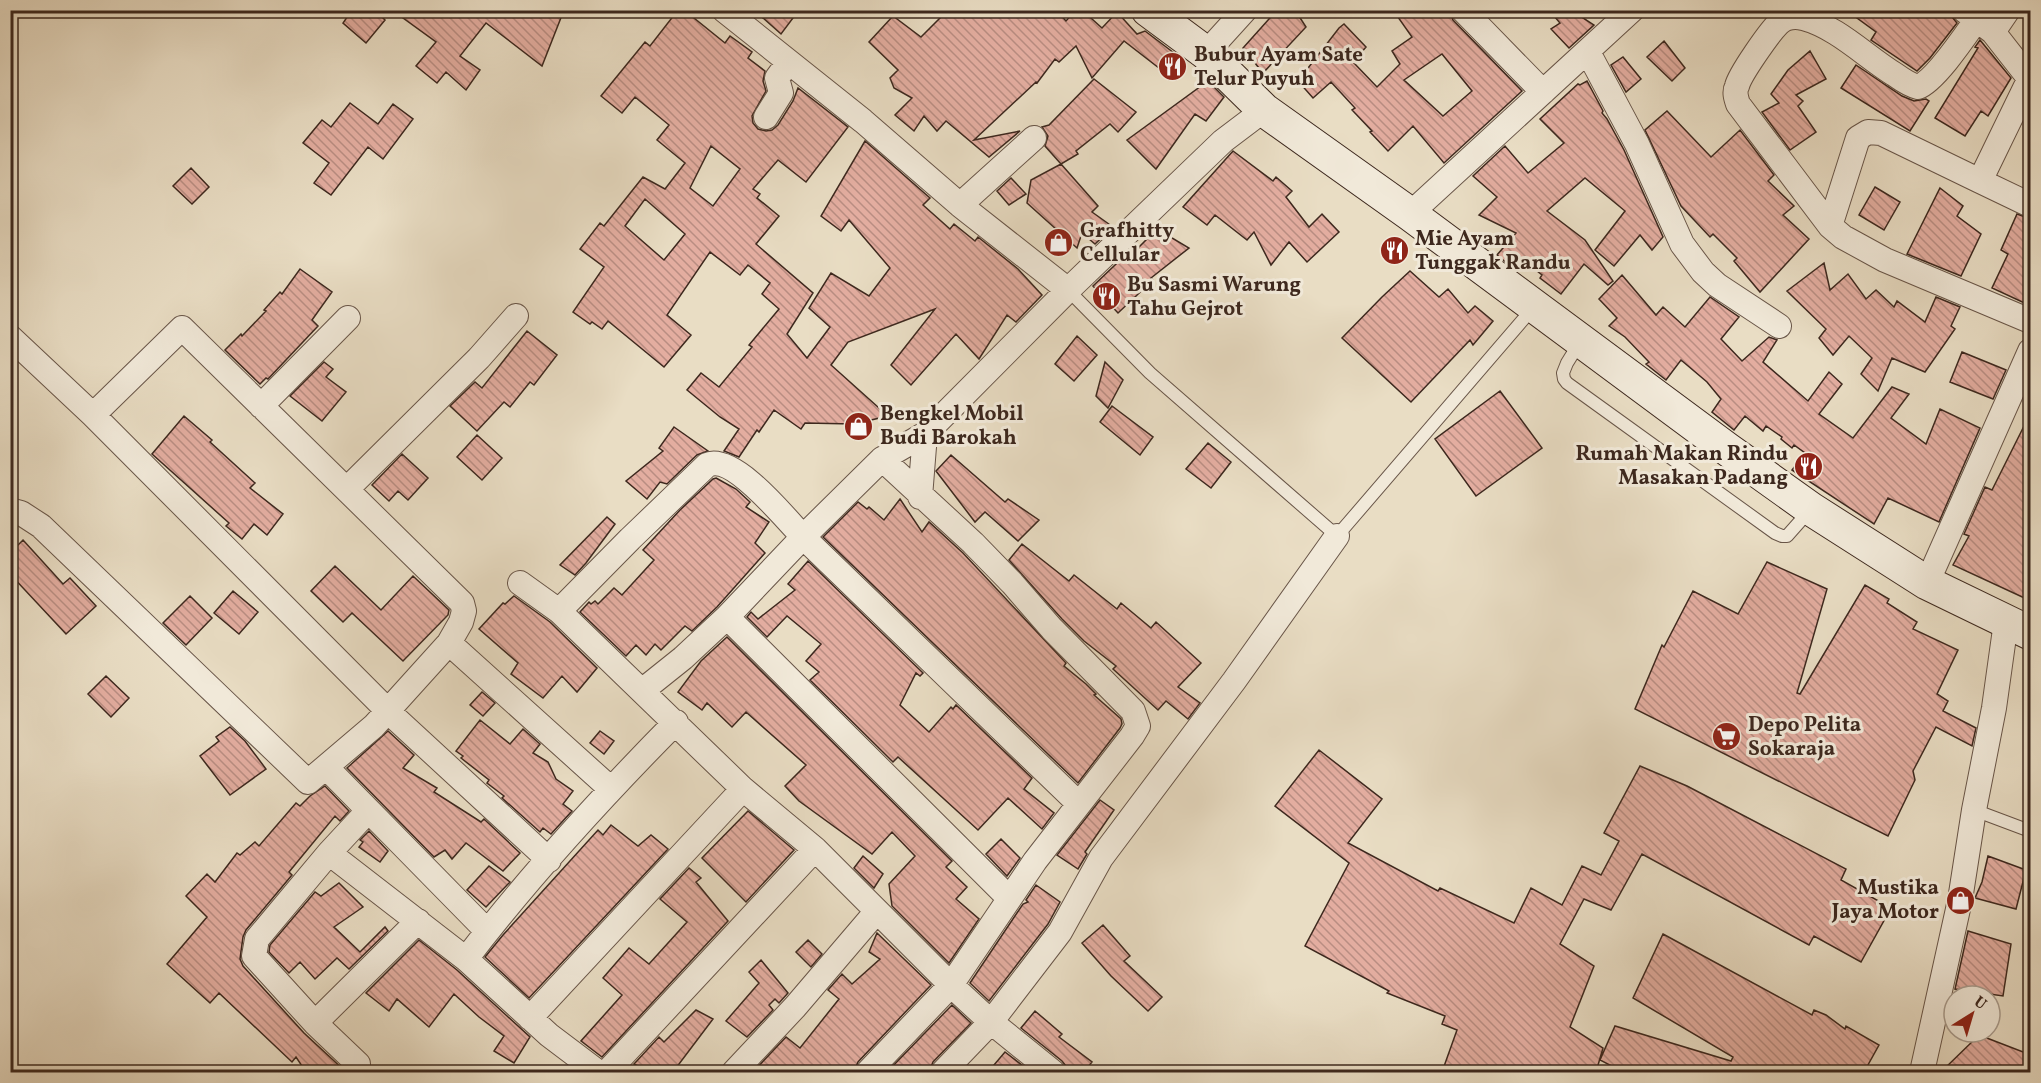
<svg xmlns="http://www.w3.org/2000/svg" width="2041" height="1083" font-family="Vollkorn,serif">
	<defs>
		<pattern id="building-back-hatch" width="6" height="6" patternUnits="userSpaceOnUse" patternTransform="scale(1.5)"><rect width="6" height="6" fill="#e3ada0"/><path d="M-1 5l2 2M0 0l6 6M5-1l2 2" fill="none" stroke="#b98d82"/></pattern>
	</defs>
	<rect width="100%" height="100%" fill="#e9ddc4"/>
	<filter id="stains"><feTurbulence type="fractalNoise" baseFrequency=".00333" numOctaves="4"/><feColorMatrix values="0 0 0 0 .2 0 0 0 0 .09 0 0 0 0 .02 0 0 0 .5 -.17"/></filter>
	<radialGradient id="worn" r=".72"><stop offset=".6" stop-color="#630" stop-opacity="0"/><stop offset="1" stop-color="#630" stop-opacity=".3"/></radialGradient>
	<!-- building -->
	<path fill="url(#building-back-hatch)" stroke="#3d281e" stroke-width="1.5" fill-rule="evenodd" d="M352 10H375L385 20 366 43 343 23Z
		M392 10H449L457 16 462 10H564L542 66 486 23 460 56 480 70 466 90 446 72 437 83 416 66 436 42Z
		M678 10H684L725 43 730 36 752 52 748 58 765 71 763 81 766 91 752 116 753 123 758 129 766 131 772 130 778 125 793 101 798 88 848 127 806 182 778 160 753 189 760 194 757 198 779 216 756 244 813 293 787 334 807 358 830 327 809 308 831 273 869 296 890 268 849 220 841 231 821 216 865 141 930 198 923 205 950 229 954 224 975 241 978 237 1018 269 1042 295 1016 322 1007 315 979 359 956 334 911 385 891 365 935 309 848 342 831 365 888 416 854 424 805 423 801 429 774 410 759 432 757 430 739 457 724 451 739 429 720 417 687 390 701 373 719 387 752 347 749 345 779 309 762 294 770 283 748 265 740 275 710 252 667 315 691 335 664 367 608 321 602 329 592 322 590 324 573 312 604 267 580 249 600 223 604 226 643 177 665 189 685 163 657 140 669 125 635 97 622 113 601 96 645 42 650 46ZM711 146 740 169 713 206 690 188ZM645 199 685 234 664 260 625 226Z
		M754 10H799L781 34Z
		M948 10H1056L1066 21 1076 10H1082L1102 28 1117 12 1137 34 1145 31 1182 59 1168 75 1124 41 1092 78 1076 46 1059 62 1055 59 1037 83 1036 82 974 140 1020 131 989 157 946 121 937 131 924 116 914 131 895 115 912 98 894 88 890 78 898 70 869 42 893 16 921 37Z
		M1277 10H1295L1306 27 1263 73 1243 48Z
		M1393 10H1449L1453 20 1522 91 1444 163 1413 126 1388 151 1370 132 1372 131 1352 110 1355 108 1331 82 1313 98 1298 81 1339 28 1344 24 1366 47 1353 62 1377 87 1400 64 1392 51 1412 37ZM1442 54 1472 91 1443 116 1404 80Z
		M1549 10H1571L1594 25 1569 48 1551 29 1560 23Z
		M1846 10H1951L1952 17 1957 23 1930 58 1917 71 1871 40 1876 32Z
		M1980 40 2011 78 1988 116 1981 111 1965 136 1935 118 1978 48 1975 47Z
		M1664 41 1685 68 1672 81 1647 57Z
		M1810 51 1826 79 1796 95 1803 101 1798 106 1816 132 1790 150 1762 112 1779 103 1771 94 1788 70Z
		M1623 57 1641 79 1626 92 1611 65Z
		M1856 65 1902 96 1914 101 1926 99 1929 101 1910 131 1841 88Z
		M1094 79 1136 112 1118 132 1110 124 1076 151 1078 154 1061 164 1045 146 1048 136 1042 127 1049 125Z
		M1208 81 1224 97 1206 121 1195 114 1156 169 1127 140Z
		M1587 81 1603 111 1602 113 1607 119 1624 150 1663 237 1652 250 1640 235 1614 266 1595 250 1625 211 1585 178 1547 211 1585 240 1613 281 1608 285 1584 264 1561 294 1540 278 1542 275 1517 255 1508 264 1497 255 1516 233 1479 215 1497 197 1473 176 1505 146 1528 173 1564 143 1540 119 1578 84 1580 85Z
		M350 103 378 124 393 104 413 119 383 159 368 147 331 195 314 183 329 163 303 143 322 120 331 127Z
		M1667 111 1711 157 1740 130 1774 175 1768 181 1794 206 1783 215 1809 239 1760 292 1734 261 1737 258 1713 234 1710 237 1681 206 1645 130Z
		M1233 151 1273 181 1276 177 1292 191 1286 197 1309 227 1322 214 1339 232 1307 262 1289 242 1271 265 1254 232 1247 240 1215 215 1207 225 1183 207Z
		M1061 164 1098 206 1092 212 1113 227 1095 244 1082 233 1077 248 1027 203 1031 180Z
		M191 168 209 187 192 204 173 186Z
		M1011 178 1026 194 1009 205 997 191Z
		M1875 187 1900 202 1884 230 1859 215Z
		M1940 188 1963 206 1957 216 1981 234 1961 276 1907 254Z
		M2017 214 2031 219V306L1992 288 2008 254 2001 250Z
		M1157 229 1189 248 1151 278 1153 280 1118 313 1093 286 1136 245 1139 247Z
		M1824 263 1830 290 1848 274 1866 299 1876 290 1894 307 1897 301 1925 322 1936 297 1960 307 1951 326 1955 329 1925 372 1892 358 1878 391 1861 374 1872 358 1849 336 1833 355 1819 338 1826 329 1787 291Z
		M300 269 332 292 312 320 318 326 268 379 266 378 260 384 225 350 241 334 242 336 266 311 264 310 280 292 282 294Z
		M1410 271 1439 297 1448 289 1468 313 1475 306 1493 321 1473 345 1470 340 1411 402 1342 338 1382 297Z
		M1622 275 1656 315 1663 307 1685 327 1710 297 1739 317 1721 339 1742 361 1769 337 1777 340 1763 362 1808 401 1829 372 1842 384 1819 414 1853 438 1892 387 1909 394 1891 418 1926 444 1940 409 1980 428 1939 522 1888 498 1874 524 1792 470 1805 453 1794 445 1792 448 1781 439 1782 437 1766 426 1763 431 1745 416 1734 430 1712 412 1721 399 1707 382 1681 360 1666 380 1646 364 1649 362 1625 337 1609 326 1617 318 1599 299Z
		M527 331 557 355 534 385 530 382 510 407 504 402 477 431 450 406 475 382 482 388Z
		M1077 336 1097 355 1074 381 1055 364Z
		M1962 352 2006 370 1993 399 1950 382Z
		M324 362 333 369 326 377 346 392 322 421 290 396Z
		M1105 362 1123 380 1108 408 1096 396Z
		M1500 391 1542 448 1476 496 1435 439Z
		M1112 406 1153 437 1140 455 1100 422Z
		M2031 412V601L1953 565 1969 536 1964 534 1985 487 1992 490Z
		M184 416 212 440 210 442 255 483 250 488 283 514 267 535 254 524 242 539 226 526 229 523 152 454Z
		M674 427 708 451 697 455 667 484 660 482 647 499 626 481 663 451 659 448Z
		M477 435 502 458 482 480 457 457Z
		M1208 443 1231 462 1211 488 1186 469Z
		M402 454 428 478 408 500 398 491 389 501 372 485Z
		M951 455 1005 502 1008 499 1039 520 1018 541 985 512 975 522 936 471Z
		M716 478 736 489 750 502 746 507 769 522 755 543 765 553 717 607 692 631 685 626 661 650 655 644 646 655 636 645 626 656 580 612 589 602 591 604 595 601 598 604 614 588 622 595 654 560 643 550 680 510 713 479Z
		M900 499 922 532 929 522 963 553 1066 663 1064 666 1086 684 1096 694 1094 695 1121 719 1122 724 1120 728 1078 783 823 537 858 502 867 509 869 507 884 520Z
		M607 517 615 524 586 563 575 575 560 565Z
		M23 540 63 584 70 578 96 606 66 634 10 574V553Z
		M1022 544 1069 581 1074 575 1117 609 1121 603 1151 628 1156 622 1201 663 1178 687 1200 703 1188 719 1166 701 1158 710 1113 669 1116 666 1084 641 1062 619 1009 560Z
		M808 561 923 673 920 676 916 673 900 705 929 732 951 707 953 709 956 705 1032 778 1024 789 1054 813 1042 829 1008 798 978 830 898 757 893 762 810 680 819 672 806 661 821 644 787 616 767 637 747 617 751 612 758 619 795 590 788 584Z
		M1767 562 1827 589 1797 693 1800 694 1865 585 1889 599 1887 603 1917 622 1913 629 1958 650 1937 694 1948 701 1943 711 1976 728 1972 746 1936 727 1913 771 1915 780 1888 836 1635 709 1662 645 1664 647 1693 591 1738 614Z
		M335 566 381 610 413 576 449 610 448 615 403 661 352 613 343 622 311 591Z
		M233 591 258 612 239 634 214 613Z
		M190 596 212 618 186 645 163 623Z
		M514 596 550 622 597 668 577 692 562 676 543 698 511 674 518 663 479 629 503 603 505 604Z
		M727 637 952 861 946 867 967 887 956 899 979 919 949 963 892 906 889 884 915 856 892 832 872 854 799 801 785 786 806 765 746 712 732 727 707 703 702 710 678 692 701 661Z
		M106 676 129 698 111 717 88 694Z
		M482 692 495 703 483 716 470 705Z
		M480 720 510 744 523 729 540 744 533 753 548 762 556 779 573 791 563 804 572 811 551 834 543 828 540 832 502 798 504 796 487 783 489 780 461 758 463 756 456 751Z
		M230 727 245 741 266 769 230 795 200 756 219 741 216 737Z
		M388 731 414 755 403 768 437 788 434 792 481 822 484 819 520 853 503 871 466 843 452 859 445 850 434 857 347 768Z
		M600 731 614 741 604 754 590 743Z
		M1319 750 1382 799 1348 843 1438 891 1440 888 1514 923 1531 888 1562 905 1582 866 1601 875 1619 841 1604 833 1640 766 1687 786 1846 869 1841 880 1891 908 1861 962 1814 936 1809 945 1642 854 1611 910 1584 899 1560 944 1594 966 1570 1027 1603 1048 1596 1072H1442L1457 1030 1442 1024 1445 1016 1387 993 1389 991 1305 946 1349 863 1275 806Z
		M325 786 349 811 340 821 335 816 289 872 292 875 246 930 243 937 240 959 243 966 304 1033 346 1072H306L296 1057 292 1062 219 993 210 1003 167 964 207 917 186 896 207 874 215 882 237 853 240 855 255 842 259 846 296 803 300 806 310 796Z
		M1100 800 1114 810 1085 852 1087 854 1078 869 1057 855Z
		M748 811 794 850 746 902 702 858Z
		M611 825 638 846 651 835 668 849 529 998 485 957 503 935 598 830 603 835Z
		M369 831 388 851 380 862 359 847 363 842 360 840Z
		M1001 839 1020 858 1007 876 986 854Z
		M863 856 883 874 874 888 854 868Z
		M1988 856 2026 870 2016 909 1975 898 1982 882Z
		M489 866 510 882 486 907 467 890Z
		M689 868 701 878 696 882 728 921 602 1057 581 1041 622 995 603 978 629 948 649 964 687 922 660 899Z
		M339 883 363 907 334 927 360 952 385 927 388 931 349 969 337 958 315 979 300 962 289 973 269 952 270 945 315 892 321 896Z
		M1036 885 1060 902 1048 924 989 1001 970 983 1023 904 1028 902 1026 900Z
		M1103 925 1130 956 1124 961 1162 997 1148 1011 1111 976 1082 943Z
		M1968 931 2011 944 2003 996 1955 989Z
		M877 933 931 985 858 1062 854 1072H753L786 1037 800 1048 839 999 828 990 842 974 852 984 880 959 869 952Z
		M1663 934 1812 1015 1814 1010 1826 1015 1845 1029 1846 1026 1879 1045 1864 1072H1623L1600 1060 1615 1026 1731 1061 1733 1057 1633 998Z
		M419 940 457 970 530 1037 514 1063 494 1051 504 1036 479 1017 454 994 429 1027 397 999 389 1011 366 993Z
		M808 940 822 954 811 967 796 952Z
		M761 960 788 993 779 1003 775 999 769 1005 773 1010 747 1037 726 1021 759 983 749 972Z
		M952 1005 971 1023 933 1062 929 1072H887Z
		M696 1010 713 1019 673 1072H650L634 1064 659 1037 664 1042Z
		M1035 1011 1062 1034 1059 1037 1092 1062 1084 1072H1067L1066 1066 1062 1061 1021 1028Z
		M1979 1035 2031 1055V1072H1941Z
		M1005 1052 1031 1072H988Z"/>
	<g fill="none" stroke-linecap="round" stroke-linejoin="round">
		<defs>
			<path id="lane" d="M1068 290 1150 373 1337 536 1534 307
				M1580 342 1567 363 1563 373 1564 379 1567 383 1775 533 1782 536H1787L1810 510
				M1974 810 2030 831"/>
			<path id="street" d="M1463 10 1543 92
				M1965 11 1993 32 2029 78
				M1977 19C1965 36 1935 81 1918 87 1909 85 1901 79 1894 74 1865 56 1837 27 1803 18 1794 16 1784 18 1778 24 1769 33 1740 74 1737 86 1734 92 1736 98 1738 104L1830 226 1843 237 1885 260 2030 321
				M1993 32 2008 10
				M1588 52 1637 144 1682 244 1703 272 1717 285 1779 326
				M1206 53 1245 10
				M2030 78 1980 181 2030 205
				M766 117 781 93 777 78 788 63
				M960 205 1034 138
				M1410 214 1632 10
				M1830 226 1858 138 1868 132 1881 133 1980 181
				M1068 290 1223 141 1264 110
				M10 337 93 415 393 716 549 860
				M261 406 348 318
				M347 489 479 358 516 316
				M920 497 925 434
				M10 510 21 513 41 526 308 782 374 726 449 643 461 622 464 611 462 603 182 328 93 415
				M520 583 559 611 743 789 815 849 951 985 1035 861 1132 736 1138 726 1133 711 1052 629 1012 583 973 543 882 459
				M1927 583 2030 351
				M559 611 630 539 707 465C733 453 786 519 803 537L1079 804
				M727 617 1009 898
				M449 643 611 789
				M643 690 683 658 727 617 803 537 882 459 925 434 1068 290 960 205 863 121 724 10
				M326 767 487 931
				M329 853 368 811
				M466 959C530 875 602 797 676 722
				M530 1018 743 789
				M315 1023 418 921
				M358 1064 315 1023 254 956 257 939 329 853 466 959 549 1035 598 1072
				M607 1072 815 849
				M734 1072 795 1007 877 911
				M868 1072 951 985 991 1022 1053 1072
				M943 1072 991 1022 1060 932 1101 858 1234 681 1337 536
				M1922 1072 1960 900 1974 810 1994 708 2006 622"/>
			<path id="secondary" d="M1148 10 1206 53 1264 110 1410 214 1727 449 1811 509 1927 583 2030 633"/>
		</defs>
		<!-- lane casing -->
		<use href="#lane" stroke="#685548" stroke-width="14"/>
		<!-- street casing -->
		<use href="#street" stroke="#685548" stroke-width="26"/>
		<!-- secondary casing -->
		<use href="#secondary" stroke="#3d281e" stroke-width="35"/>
		<!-- lane -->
		<use href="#lane" stroke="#f1e9d9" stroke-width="12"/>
		<!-- street -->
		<use href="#street" stroke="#f1e9d9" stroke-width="24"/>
		<!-- secondary -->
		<use href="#secondary" stroke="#f1e9d9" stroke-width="33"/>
	</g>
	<!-- icons -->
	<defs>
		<symbol id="restaurant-disc" viewBox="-11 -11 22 22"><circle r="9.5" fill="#8f2418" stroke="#f1e9d9"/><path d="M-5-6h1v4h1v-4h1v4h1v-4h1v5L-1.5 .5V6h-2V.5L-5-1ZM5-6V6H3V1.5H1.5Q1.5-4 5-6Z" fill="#fff"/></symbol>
		<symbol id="shop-disc" viewBox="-11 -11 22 22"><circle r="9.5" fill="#8f2418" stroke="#f1e9d9"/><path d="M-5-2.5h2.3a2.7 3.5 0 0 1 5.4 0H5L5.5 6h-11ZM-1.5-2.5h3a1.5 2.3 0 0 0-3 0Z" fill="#fff"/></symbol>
		<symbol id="supermarket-disc" viewBox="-11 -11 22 22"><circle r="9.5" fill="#8f2418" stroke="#f1e9d9"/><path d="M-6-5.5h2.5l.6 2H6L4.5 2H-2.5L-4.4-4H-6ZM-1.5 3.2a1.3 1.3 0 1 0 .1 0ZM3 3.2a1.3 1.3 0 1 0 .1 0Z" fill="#fff"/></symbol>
	</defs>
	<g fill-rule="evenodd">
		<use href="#restaurant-disc" x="1156" y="50" width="33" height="33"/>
		<use href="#shop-disc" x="1042" y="226" width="33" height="33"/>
		<use href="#restaurant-disc" x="1378" y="234" width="33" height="33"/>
		<use href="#restaurant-disc" x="1090" y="280" width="33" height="33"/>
		<use href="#shop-disc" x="842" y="410" width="33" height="33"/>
		<use href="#restaurant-disc" x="1792" y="450" width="33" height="33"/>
		<use href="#supermarket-disc" x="1710" y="720" width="33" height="33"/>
		<use href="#shop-disc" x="1944" y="884" width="33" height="33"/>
	</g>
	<g text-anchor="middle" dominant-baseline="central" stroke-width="6" stroke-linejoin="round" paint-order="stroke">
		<!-- poi labels -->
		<g font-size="21" font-weight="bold" fill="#3d281e" stroke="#f1e9d9" text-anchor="start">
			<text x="1194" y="55">Bubur Ayam Sate<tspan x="1194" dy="24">Telur Puyuh</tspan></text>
			<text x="1080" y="231">Grafhitty<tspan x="1080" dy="24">Cellular</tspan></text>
			<text x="1415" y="239">Mie Ayam<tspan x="1415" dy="24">Tunggak Randu</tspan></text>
			<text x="1127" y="285">Bu Sasmi Warung<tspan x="1127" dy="24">Tahu Gejrot</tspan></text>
			<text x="880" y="414">Bengkel Mobil<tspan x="880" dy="24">Budi Barokah</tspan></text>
			<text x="1788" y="454" text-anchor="end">Rumah Makan Rindu<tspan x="1788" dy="24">Masakan Padang</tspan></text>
			<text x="1748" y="725">Depo Pelita<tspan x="1748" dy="24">Sokaraja</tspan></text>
			<text x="1939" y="888" text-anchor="end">Mustika<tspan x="1939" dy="24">Jaya Motor</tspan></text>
		</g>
	</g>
	<!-- margin -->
	<rect width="2041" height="1083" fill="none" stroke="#e9ddc4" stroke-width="36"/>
	<rect x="12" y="12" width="2017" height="1059" fill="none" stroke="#3d281e" stroke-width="3"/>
	<rect x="18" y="18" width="2005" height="1047" fill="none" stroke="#3d281e" stroke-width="1.5"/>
	<!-- north arrow -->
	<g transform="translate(1972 1014) rotate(37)"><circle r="28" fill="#f1e9d9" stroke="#a99c8e" stroke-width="1.5"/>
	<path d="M0-4.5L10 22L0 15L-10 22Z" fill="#8f2418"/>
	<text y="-9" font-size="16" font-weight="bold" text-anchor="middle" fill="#3d281e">U</text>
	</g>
	<rect width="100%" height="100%" filter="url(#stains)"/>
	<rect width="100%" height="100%" fill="url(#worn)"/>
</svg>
